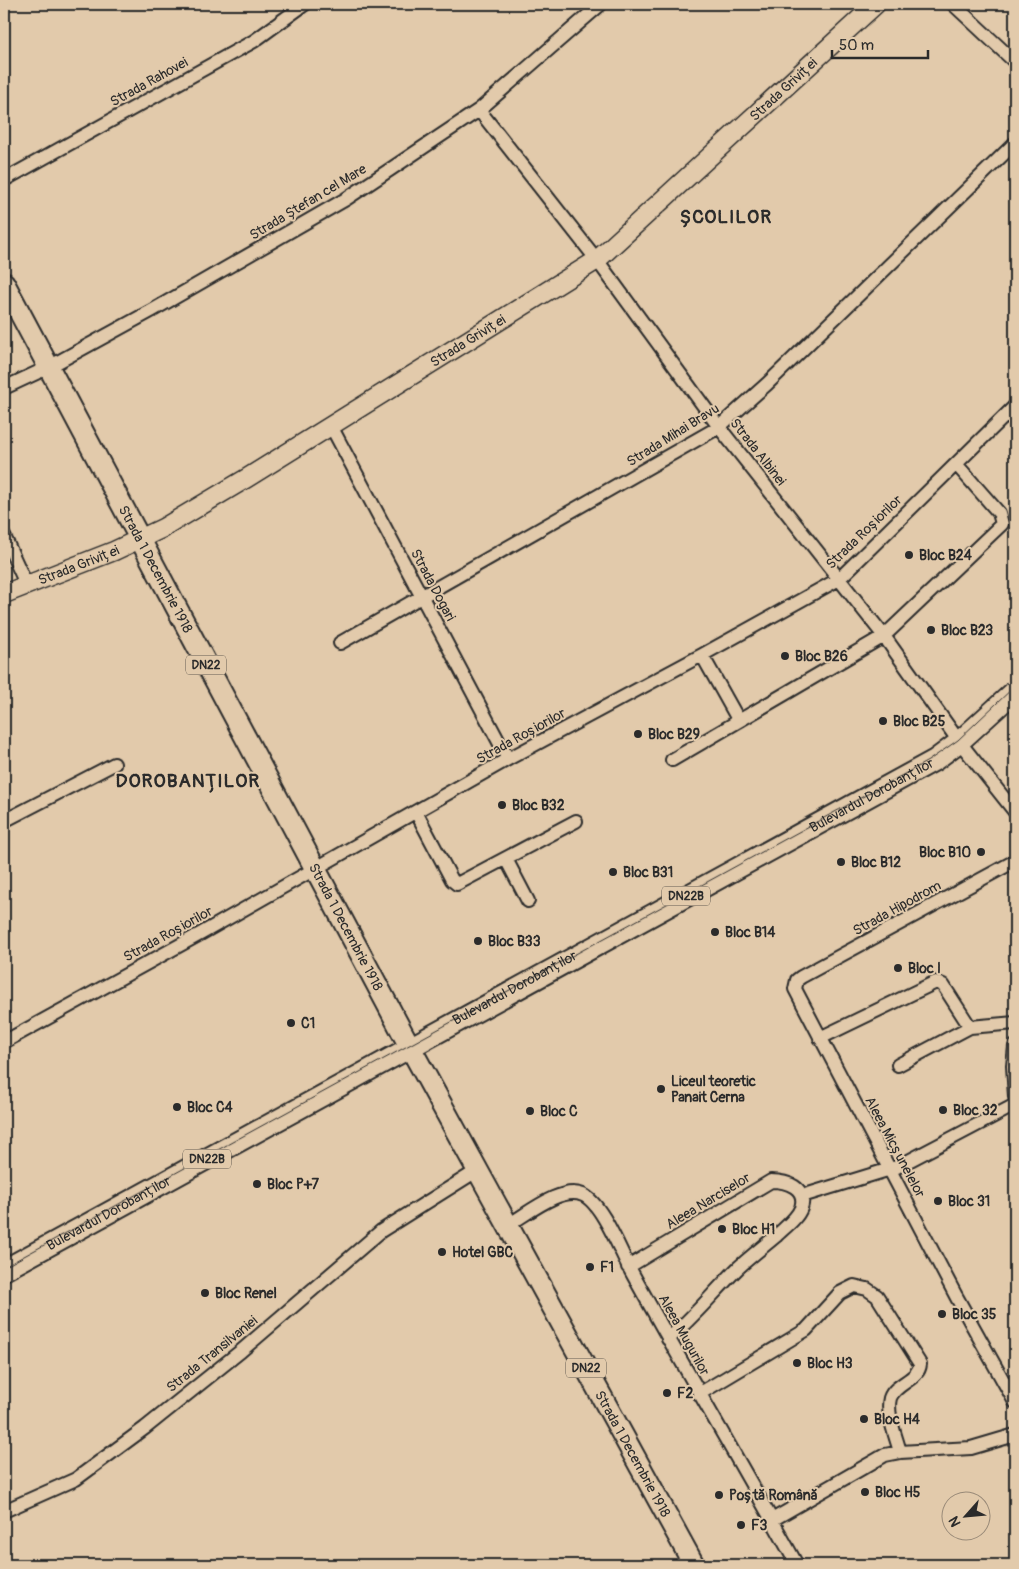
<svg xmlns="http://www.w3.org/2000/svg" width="1019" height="1569" font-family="Pangolin,sans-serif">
	<rect width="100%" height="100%" fill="#e2caab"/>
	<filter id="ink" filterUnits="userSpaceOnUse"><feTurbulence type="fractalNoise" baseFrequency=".02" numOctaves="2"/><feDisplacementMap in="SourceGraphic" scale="10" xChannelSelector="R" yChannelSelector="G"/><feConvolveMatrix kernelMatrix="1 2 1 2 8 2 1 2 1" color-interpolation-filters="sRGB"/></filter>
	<g filter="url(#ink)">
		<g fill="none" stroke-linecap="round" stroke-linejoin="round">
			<defs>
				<path id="minor" d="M953 4 1015 62
					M479 110 597 260 719 427 884 636 958 740 1015 812
					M4 180 254 41 305 4
					M4 388 47 368 153 310 346 199 479 110 601 4
					M331 426 508 759
					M4 536 27 586
					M340 643 719 427 767 384 1015 143
					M702 655 739 721
					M672 760 884 636 1002 524 999 513 956 464
					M416 812 452 880 457 884 576 821
					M4 821 114 764
					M506 859 528 901
					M1015 861 801 977 797 980 795 989 956 1296 1015 1402
					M820 1038 936 982 943 985 970 1027
					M4 1042 202 933 508 759 702 655 839 579 1015 406
					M1015 1046 1013 1066 1015 1097
					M898 1065 970 1027 1015 1023
					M802 1196 897 1167 1015 1105
					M508 1225C527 1214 562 1185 583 1195 602 1203 621 1253 631 1271 685 1370 743 1467 797 1565
					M628 1267 771 1181C786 1181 808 1187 801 1208 797 1219 784 1228 776 1236 763 1247 750 1257 738 1268 714 1292 693 1318 668 1339
					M699 1394 806 1330 840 1293 854 1286 867 1289 877 1296 920 1364C919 1380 895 1383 890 1398 886 1414 896 1436 900 1452
					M4 1511 76 1479 145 1428 241 1351 381 1231 478 1170
					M772 1520 885 1455 900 1452 971 1448 1015 1435"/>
				<g id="secondary">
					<path id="s1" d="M4 594 114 551 163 528 247 478 597 260 876 4"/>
				</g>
				<g id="primary">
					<path id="s2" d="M4 283 410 1047 694 1565"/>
					<path id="s3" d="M4 1270 935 760 959 742 1015 691"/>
				</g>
			</defs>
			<!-- minor casing -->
			<use href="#minor" stroke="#2b2b2b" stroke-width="16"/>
			<!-- secondary casing -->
			<use href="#secondary" stroke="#2b2b2b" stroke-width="21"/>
			<!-- primary casing -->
			<use href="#primary" stroke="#2b2b2b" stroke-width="24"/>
			<!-- minor -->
			<use href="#minor" stroke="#e2caab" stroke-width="12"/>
			<!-- secondary -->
			<use href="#secondary" stroke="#e2caab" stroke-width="18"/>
			<!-- primary -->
			<use href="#primary" stroke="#e2caab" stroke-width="20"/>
			<!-- tram -->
			<path stroke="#2b2b2b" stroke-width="1" id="s4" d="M4 1267 928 761 958 740 1015 686"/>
		</g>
	</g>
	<!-- markers -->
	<g fill="#2b2b2b" stroke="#e2caab" stroke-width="2">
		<circle cx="909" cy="555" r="5"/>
		<circle cx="931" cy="630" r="5"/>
		<circle cx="785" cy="656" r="5"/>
		<circle cx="883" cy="721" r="5"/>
		<circle cx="638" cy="734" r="5"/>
		<circle cx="502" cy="805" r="5"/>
		<circle cx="981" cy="852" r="5"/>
		<circle cx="841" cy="862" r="5"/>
		<circle cx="613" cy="872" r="5"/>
		<circle cx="715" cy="932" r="5"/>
		<circle cx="478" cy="941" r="5"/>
		<circle cx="898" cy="968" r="5"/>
		<circle cx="291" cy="1023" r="5"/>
		<circle cx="661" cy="1089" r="5"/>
		<circle cx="177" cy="1107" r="5"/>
		<circle cx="943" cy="1110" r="5"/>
		<circle cx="530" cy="1111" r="5"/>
		<circle cx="257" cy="1184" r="5"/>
		<circle cx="938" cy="1201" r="5"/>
		<circle cx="722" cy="1229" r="5"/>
		<circle cx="442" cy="1252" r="5"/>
		<circle cx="590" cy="1267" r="5"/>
		<circle cx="205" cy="1293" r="5"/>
		<circle cx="942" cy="1314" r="5"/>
		<circle cx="797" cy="1363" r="5"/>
		<circle cx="667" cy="1393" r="5"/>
		<circle cx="864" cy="1419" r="5"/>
		<circle cx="865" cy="1492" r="5"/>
		<circle cx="719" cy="1495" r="5"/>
		<circle cx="741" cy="1525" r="5"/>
	</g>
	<g text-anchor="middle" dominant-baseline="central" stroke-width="4" stroke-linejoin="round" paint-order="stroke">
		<!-- shield labels -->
		<g fill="#e2caab" stroke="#625b51" stroke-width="1">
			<rect x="186" y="655.5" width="40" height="19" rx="4"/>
			<rect x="662" y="886.5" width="48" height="19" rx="4"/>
			<rect x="183" y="1149.5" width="48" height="19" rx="4"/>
			<rect x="566" y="1358.5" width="40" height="19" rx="4"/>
		</g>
		<g font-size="12" font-weight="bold" fill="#2b2b2b">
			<text x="206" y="665">DN22</text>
			<text x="686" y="896">DN22B</text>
			<text x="207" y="1159">DN22B</text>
			<text x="586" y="1368">DN22</text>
		</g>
		<!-- street labels -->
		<g font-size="14" fill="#2b2b2b" stroke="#e2caab">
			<text transform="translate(149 82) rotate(-29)">Strada Rahovei</text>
			<text stroke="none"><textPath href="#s1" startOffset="935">Strada Griviței</textPath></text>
			<text transform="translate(308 202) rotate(-31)">Strada Ștefan cel Mare</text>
			<text stroke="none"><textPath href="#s1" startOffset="530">Strada Griviței</textPath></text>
			<text transform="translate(673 435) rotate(-32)">Strada Mihai Bravu</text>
			<text transform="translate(758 452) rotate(52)">Strada Albinei</text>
			<text transform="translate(864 532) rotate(-44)">Strada Roșiorilor</text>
			<text stroke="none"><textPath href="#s1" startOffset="80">Strada Griviței</textPath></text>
			<text stroke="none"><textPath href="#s2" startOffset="324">Strada 1 Decembrie 1918</textPath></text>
			<text transform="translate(433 585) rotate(62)">Strada Dogari</text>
			<text transform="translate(521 736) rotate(-29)">Strada Roșiorilor</text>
			<text stroke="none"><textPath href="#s3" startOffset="989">Bulevardul Dorobanților</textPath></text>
			<text transform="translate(897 908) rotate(-29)">Strada Hipodrom</text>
			<text stroke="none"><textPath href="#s2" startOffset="729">Strada 1 Decembrie 1918</textPath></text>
			<text transform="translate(168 934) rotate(-29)">Strada Roșiorilor</text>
			<text stroke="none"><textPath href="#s4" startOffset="582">Bulevardul Dorobanților</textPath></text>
			<text transform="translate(895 1147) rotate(62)">Aleea Micșunelelor</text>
			<text transform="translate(708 1201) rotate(-31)">Aleea Narciselor</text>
			<text stroke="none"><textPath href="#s3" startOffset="119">Bulevardul Dorobanților</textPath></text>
			<text transform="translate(684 1335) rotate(61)">Aleea Mugurilor</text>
			<text transform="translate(212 1354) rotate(-39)">Strada Transilvaniei</text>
			<text stroke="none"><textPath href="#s2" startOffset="1329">Strada 1 Decembrie 1918</textPath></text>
		</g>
		<!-- poi labels -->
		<g font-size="14" font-weight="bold" fill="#2b2b2b" stroke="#e2caab" text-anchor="start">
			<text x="919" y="555">Bloc B24</text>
			<text x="941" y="630">Bloc B23</text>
			<text x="795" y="656">Bloc B26</text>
			<text x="893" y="721">Bloc B25</text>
			<text x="648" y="734">Bloc B29</text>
			<text x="512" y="805">Bloc B32</text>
			<text x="971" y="852" text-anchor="end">Bloc B10</text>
			<text x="851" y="862">Bloc B12</text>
			<text x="623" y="872">Bloc B31</text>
			<text x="725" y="932">Bloc B14</text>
			<text x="488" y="941">Bloc B33</text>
			<text x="908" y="968">Bloc I</text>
			<text x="301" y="1023">C1</text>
			<text x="671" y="1081">Liceul teoretic<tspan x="671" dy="16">Panait Cerna</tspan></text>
			<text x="187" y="1107">Bloc C4</text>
			<text x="953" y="1110">Bloc 32</text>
			<text x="540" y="1111">Bloc C</text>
			<text x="267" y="1184">Bloc P+7</text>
			<text x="948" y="1201">Bloc 31</text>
			<text x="732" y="1229">Bloc H1</text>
			<text x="452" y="1252">Hotel GBC</text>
			<text x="600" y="1267">F1</text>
			<text x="215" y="1293">Bloc Renel</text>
			<text x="952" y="1314">Bloc 35</text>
			<text x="807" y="1363">Bloc H3</text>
			<text x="677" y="1393">F2</text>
			<text x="874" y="1419">Bloc H4</text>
			<text x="875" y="1492">Bloc H5</text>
			<text x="729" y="1495">Poștă Română</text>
			<text x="751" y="1525">F3</text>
		</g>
		<!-- district labels -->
		<g font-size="19" font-weight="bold" letter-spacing="1" fill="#2b2b2b" stroke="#e2caab">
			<text x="726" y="217">ȘCOLILOR</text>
			<text x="188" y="781">DOROBANȚILOR</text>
		</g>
	</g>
	<!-- margin -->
	<rect width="1019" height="1569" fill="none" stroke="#e2caab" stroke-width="20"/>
	<rect x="10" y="10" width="999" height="1549" fill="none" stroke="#2b2b2b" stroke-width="2" filter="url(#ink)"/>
	<!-- north arrow -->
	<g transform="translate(966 1516) rotate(243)"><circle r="24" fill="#e2caab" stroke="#998a78"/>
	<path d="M0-4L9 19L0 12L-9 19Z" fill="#2b2b2b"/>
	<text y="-8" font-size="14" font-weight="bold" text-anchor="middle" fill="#2b2b2b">N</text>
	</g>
	<!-- scale -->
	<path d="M832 50v8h96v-8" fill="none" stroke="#2b2b2b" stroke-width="2.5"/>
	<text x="839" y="50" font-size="15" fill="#2b2b2b" stroke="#e2caab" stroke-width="4" paint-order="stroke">50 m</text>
</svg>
